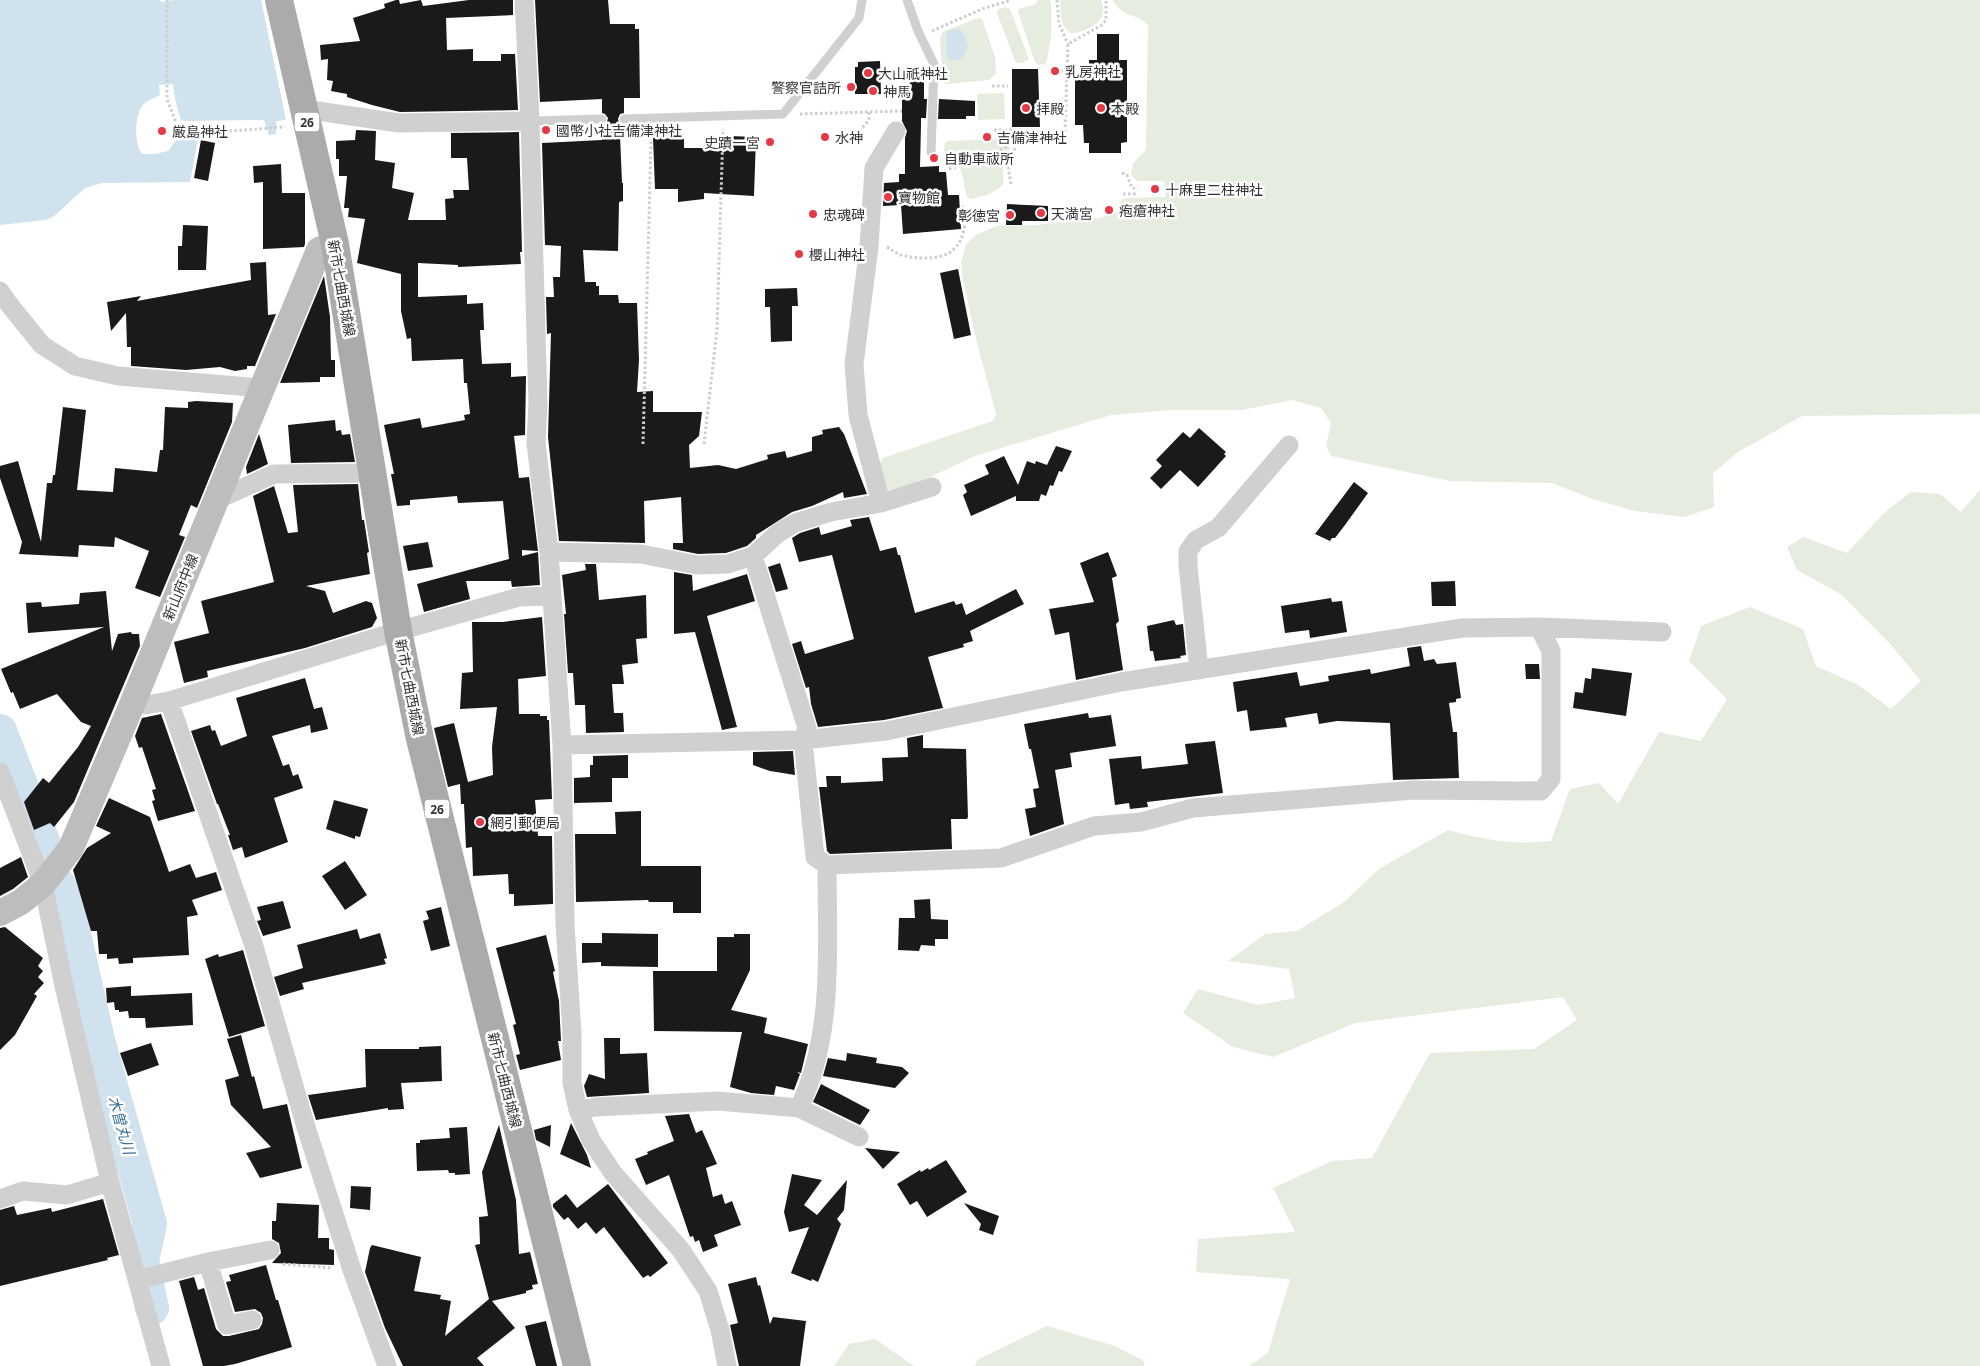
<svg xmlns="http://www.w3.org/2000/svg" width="1980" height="1366" font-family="'Noto Sans','Noto Sans JP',sans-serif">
	<rect width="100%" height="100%" fill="#fff"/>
	<!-- green -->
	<path fill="#e6ecdf" d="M1037 0H1051V37L1047 60 1045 64 1038 65 1035 62 1018 12V9L1036 4Z
		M1060 0H1102C1102 4 1104 9 1103 13 1101 25 1081 34 1070 33 1059 24 1061 13 1060 0Z
		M1113 0H1980V414L1802 416 1738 452 1713 473 1714 507 1684 517 1635 511 1593 499 1552 483 1450 481 1331 456 1326 446 1331 423 1321 408 1292 400 1242 410H1171L1111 415 975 456 928 478 891 491 885 489 878 466 883 458 993 421 996 414 975 335 962 275 961 261 967 243 976 235 996 226 1035 225 1100 218 1116 213 1121 200 1126 198 1166 197 1164 181H1137L1131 175 1133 163 1146 150 1148 26C1138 12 1122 19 1113 0Z
		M1005 7 1010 9 1029 59 1023 63H1018L1015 61 997 13V10Z
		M978 18 982 19 995 57 996 74 989 80 945 84 943 81 940 40 942 32Z
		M1004 93 1005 119 978 120 977 94Z
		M1004 139H1007L1011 146 1003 165V184C996 193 981 197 971 199L967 197C964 188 964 177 960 168 953 155 941 165 945 143L948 141Z
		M1980 490V1366H1249L1268 1353 1290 1279 1196 1272 1198 1239 1295 1232 1273 1188 1332 1161 1372 1158 1430 1053 1534 1049 1577 1020 1563 997 1355 1023 1273 1057 1233 1047 1183 1013 1198 989 1258 1005 1295 998 1289 969 1228 961 1265 934 1297 931 1344 902 1379 869 1448 830C1485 840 1512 845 1551 841L1570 789 1599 783 1618 804 1659 732 1701 741 1727 699 1689 661 1701 626 1750 607 1803 629 1816 666 1858 685 1891 709 1921 681 1891 645 1842 595 1797 570 1787 547 1803 537 1847 553 1884 513 1911 492 1940 494 1961 512Z
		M1047 1326 1115 1346 1144 1361V1366H975L977 1360Z
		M875 1339 914 1366H834L849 1344Z"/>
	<!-- water -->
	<path fill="#cfe2ee" d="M0 0H160L161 2 174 0H261L286 120 276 121V134L269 135 264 120 185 121 181 120C177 107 174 97 173 84L159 85 160 95C154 98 147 100 143 105 134 116 134 143 142 154H155L168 151 179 136 198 139 190 182 102 183 85 188 53 217 45 220 0 225Z
		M957 29 963 32 968 46 963 58 952 61 946 56V35L949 31Z"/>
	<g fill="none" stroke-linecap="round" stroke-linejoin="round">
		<!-- river -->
		<path stroke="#cfe2ee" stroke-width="34" d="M0 731 48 854
			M59 885 68 908 99 1044 150 1224 142 1261 152 1308"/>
	</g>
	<!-- building -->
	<path fill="#1a1a1a" d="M396 0H399L400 4 421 0 423 6 469 0H513V15L446 18 447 50 473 49V61H501V54H515L518 110 400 112 372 105 347 97V94L331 91 333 81 327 80 328 59 321 60 320 45 360 41 353 18 385 8 384 4Z
		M535 0H608L610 24H635V29H639L640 98H624V113L620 114 618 119 619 123 624 125V135H620L622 183H623V201L619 202 618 251 583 250 585 282H596V286H599V295H618L619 303H637L639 360 637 392 653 391V412H702L699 436 689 445 690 468 718 465 736 469 768 459 767 455 785 451 787 458 812 451V437L823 434 822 430 839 427 844 434 867 494 844 498 843 492 812 506 792 512 756 535V538L747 546 726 553 698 554 673 549V543H683L681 497 644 501 645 543 559 541 548 437 551 333 547 334 546 297H554L553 277H560L561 246 545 245 542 143 602 140V125L607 122 608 118 605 114 602 113V99L540 102Z
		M1097 34H1119V60H1127V142L1121 143V153H1089V143H1084L1083 125H1075V73H1089V60H1097Z
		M880 61 881 94H855V67H858V62Z
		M910 68 924 69V99H927L926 118H921V125L920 167 939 166V172H946L948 195H959L961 229 903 234 901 205 883 206 884 183 899 182V174H905V138L907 131 902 121V98H909Z
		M1012 69H1038L1040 127H1012Z
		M939 99 975 101V116H966V119H938Z
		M356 130 376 131 375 160 395 163 392 188 414 193 408 220H446L445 199 454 198 453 190H469L467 158H451V133L519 132 522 252H520L521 264 458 267V265L418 263V297L467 295V304L483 303 484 330H480L482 364 511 363V377L526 376 525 435 514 436 519 478 529 477 538 551 522 550V556L538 552 540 585 512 587 511 581H466L470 599 424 612 417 584 509 559 503 501 458 503 457 496 410 500V505L397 506 391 474H394L384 425 420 418 422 428 465 420 464 415 470 414 467 383H464L463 359 412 361 411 338 407 339 401 311V274L357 263 365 219 348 217 349 208H344L347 176H339V159H336V141L355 140Z
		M729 136 756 137 754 196 704 193V199L678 202V189H655L653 138 684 139V148H728Z
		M201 140 215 143 208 181 194 178Z
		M281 164 282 193H305V244L304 247 263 249V182L254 183 253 166Z
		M1007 204 1048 206V221H1022V225H1006Z
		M183 225 208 226 206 270H178V246H182Z
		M266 262 268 315 276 314 255 366H247V369L235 371 220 367 186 370 131 366V347H127L126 313 111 331 107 302 141 296 137 301 251 280 250 263Z
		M958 269 971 335 954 339 940 273Z
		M324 276 330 317 331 360H335V377H320V382L280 383Z
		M797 288 798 306H792V341L771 342 770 307H765V289Z
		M196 401 233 403 232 422 197 508 191 505 179 535 185 537 160 597 135 588 149 551 115 537 114 547 79 545 78 557 19 554 22 542 0 478V466L18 461 41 542 47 483H52L53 475H55L63 407 86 410 77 490 113 492 115 468 157 472 160 450H163L165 407 188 408V402Z
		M335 420 336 431 341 430 342 435 350 434 355 462 291 463 288 425Z
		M1199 428 1226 452 1224 454 1226 456 1198 487 1180 470 1161 489 1150 478 1162 466 1156 460 1183 432 1190 438Z
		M259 434 268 464 247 474 246 467Z
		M1056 446 1072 451 1062 472 1059 471 1053 486 1050 485 1046 496 1041 494 1039 501H1016V496L971 516 963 495 967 492 964 485 989 474 985 465 1004 456 1018 485 1027 461 1035 464 1036 461 1047 465Z
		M1354 482 1368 493 1345 525 1335 538H1332L1330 541 1315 534Z
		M358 484 362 520H364L369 552 367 553 370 574 306 586 325 591 333 613 366 601 372 603 377 618 372 627 305 648 207 671 208 677 184 683 174 642 209 633 201 601 274 582 253 496 274 486 288 533 298 532 293 485Z
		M869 517 880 551 896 547 898 555H900L915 613 954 601 956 605 962 603 966 615 1016 589 1024 604 970 631 973 641 963 644 964 647 928 657 943 708 884 720 818 727 811 704 809 687 806 688 792 644 801 641 805 654 854 639 832 555 799 562 792 538 800 533 819 527 821 535 852 526 850 520Z
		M428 542 433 567 408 571 403 546Z
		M1108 552 1117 576 1112 578 1119 621 1116 624 1123 670 1076 680 1069 632 1055 635 1049 609 1094 602 1080 563Z
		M780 563 788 589 776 592 768 567Z
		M585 564H596L599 600 646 595 647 638 636 639 638 663 622 665 624 684H612L614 713H623L624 732 586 733 585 705H575L573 673H568L564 614H566L562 575 586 570Z
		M674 572 692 575 693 591 747 574 755 601 707 616 737 727 722 730 695 632 674 634Z
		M1455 581 1456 606H1432L1431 582Z
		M106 591 112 651 118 634 131 632 132 634H139L140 646 74 802 54 827 50 823 34 830 24 802 43 778 49 783 78 747 91 726 81 722 57 694 20 709 13 692 11 693 1 669 104 627 28 633 26 603 41 602 42 607 79 604 80 593Z
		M1331 598 1332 602 1342 601 1347 632 1310 638 1309 630 1285 633 1281 606Z
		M542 617 546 676 518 679 519 714H540V716H547V720H549L552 799 535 800 538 836H552L553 902V904L514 906V894H509L508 874 473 876 472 847 466 848 464 804H461L460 784 448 787 434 728 454 723 468 782 493 775 492 747 497 707 460 709 462 673 473 672 472 622H503Z
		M1174 620 1176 625 1183 624 1186 655 1180 656 1181 658 1155 661 1153 651H1150L1147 626Z
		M1421 646 1424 661 1434 659 1437 664 1456 662 1461 698 1456 699V702L1449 703 1453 732H1457L1459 778 1393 780 1390 723 1337 721 1319 724 1317 713 1285 718 1287 727 1250 731 1247 710 1237 712 1233 682 1297 672 1300 686 1329 681 1328 676 1370 669 1371 674 1410 666 1407 648Z
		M1525 664H1539L1540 679H1526Z
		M1592 668 1632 673 1626 716 1573 708 1575 692 1583 693 1585 678 1591 679Z
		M305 678 314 709 322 707 328 729 311 733 310 725 272 736 283 766 289 764 293 776 298 774 303 788 274 798 288 842 245 858 242 847 233 850 228 835H230L218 804H217L191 731 210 725 212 731 215 730 221 746 247 736 236 698Z
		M1088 713 1089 718 1111 715 1116 746 1070 753 1072 767 1055 770 1064 824 1030 836 1025 809 1036 807 1033 789 1039 788 1031 749H1029L1024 724Z
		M161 714 195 811 158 821 152 801 155 800 152 790 156 789 142 747 139 748 135 736 142 718Z
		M923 735V748L966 749 968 817 967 819H951L952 849 830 854 827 851 819 787H827L826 776H841V783L883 781 882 758 908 757 907 738Z
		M1215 741 1223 793 1147 802 1148 807 1130 809 1129 803 1115 805 1109 759 1141 756 1142 769 1188 764 1185 744Z
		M793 751 795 775 770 771 753 765V752Z
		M628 755V778H612V802L574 803V778L590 777V765H593V756Z
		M109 798 150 817 169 872 190 864 196 878 216 872 222 890 192 900 198 915 187 917 189 955 133 958V963L119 964 118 958 107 959V954H99L97 931H91L73 870 87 848 111 833 96 826Z
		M334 800 368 809 360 837 355 836V839L326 829Z
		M641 811V866H701V913H673V902H649L648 900 576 902 575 834H616L615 812Z
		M21 857 28 877 13 889 0 896V868Z
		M345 861 367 895 345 910 322 876Z
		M930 899 931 919 948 920V939H935V946L921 945 919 951 898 950 899 918H915L914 900Z
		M283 901 291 928 263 936 257 921 261 920 257 907Z
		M441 907 450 946 431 951 423 921 429 919 426 911Z
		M5 927 43 958 38 966 43 971 38 977 44 983 34 994 37 996 15 1035 0 1050V928Z
		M357 929 360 939 380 933 387 958 384 959 386 964 302 983 304 989 280 996 274 977 303 968 297 945Z
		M602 933 658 934V967L601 966V962L582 963V943H602Z
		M734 934H750V970L731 1010 767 1018 764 1033 808 1044 801 1073 797 1072 800 1074 794 1090 776 1086 774 1095 751 1093 730 1087 742 1032 654 1031 653 971H717V937H734Z
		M546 935 555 971 553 972 559 1001 561 1041H558L561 1060 520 1070 516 1055 520 1054 513 1025 516 1024 496 948Z
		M243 950 265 1026 229 1037 205 959 218 954 219 957Z
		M131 986V996L192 993 193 1025 146 1028 145 1018H129L128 1011 119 1012V1010H115L114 1002 107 1003 106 988Z
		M241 1035 252 1077 254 1076 263 1109 287 1104 302 1168 260 1178 246 1153 271 1147 231 1105 225 1080 239 1076 227 1039Z
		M604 1038H620V1054L647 1053 649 1093 587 1097 584 1086 589 1074 605 1079Z
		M151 1043 159 1065 128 1076 120 1053Z
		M441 1046 442 1081 401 1083 404 1109 388 1110V1108L316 1120 308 1095 366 1087 365 1049H419V1047Z
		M847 1053 877 1058 876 1063 902 1067 909 1073 895 1088 823 1076 828 1058 846 1061Z
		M821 1084 870 1110 860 1125 813 1102Z
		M689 1114 696 1133 702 1130 717 1164 706 1168 713 1197 722 1194 725 1204 732 1201 741 1225 714 1235 718 1246 703 1252 699 1240 695 1242 693 1236 690 1237 669 1175 646 1185 635 1159 648 1154 647 1152 674 1141 665 1116Z
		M571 1123 587 1155 591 1168 560 1154Z
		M499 1125 516 1200 519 1254 530 1252 538 1284 532 1285 533 1289 526 1291V1293L492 1301 515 1328 477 1358 484 1366H403L385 1328 365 1272 370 1248 372 1245 421 1257 414 1291 441 1295 440 1299 451 1301 445 1336 489 1299 475 1245 480 1244 479 1217 488 1216 482 1172Z
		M551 1125 550 1147 536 1140 534 1130Z
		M467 1127 470 1174 455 1175V1173H449L448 1170 417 1171 416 1143H420V1140L450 1138 449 1128Z
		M865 1148 900 1152 883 1169Z
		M946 1160 967 1192 927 1217 917 1201 910 1205 897 1184 920 1170 921 1172 928 1168 929 1170Z
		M792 1174 822 1180 804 1205 817 1215 847 1180 844 1210 837 1219 841 1224 818 1282 812 1279 811 1281 791 1273 809 1227 789 1232 784 1212Z
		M608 1184 668 1263 650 1277 648 1275 643 1278 604 1227 596 1234 586 1222 578 1229 568 1217 564 1220 553 1207V1204L566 1194 577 1208Z
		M351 1186 371 1187 370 1210 350 1208Z
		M103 1199 119 1255 107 1258 108 1260 0 1286V1210L14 1206 17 1215 51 1208 52 1212Z
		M277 1203 319 1205 318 1238H329V1249L334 1250V1265L272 1263 281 1253 279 1243 272 1239V1221H276Z
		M964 1203 999 1216 993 1235 979 1230 981 1224Z
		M266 1265 276 1300H278L292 1347 235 1364 224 1366H203L179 1281 194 1277 198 1290 204 1288 216 1329 223 1336H229L259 1329 262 1324 263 1318 261 1313 255 1309 235 1312 226 1282 231 1281 229 1275Z
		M756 1277 758 1286 760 1285 770 1324 773 1317 806 1321 800 1366H739L730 1325 738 1323 728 1284Z
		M546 1321 557 1366H536L525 1326Z"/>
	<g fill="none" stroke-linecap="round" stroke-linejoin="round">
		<!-- path -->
		<path stroke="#cdcdcd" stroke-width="3" stroke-dasharray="2.5 2.5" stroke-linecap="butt" d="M167 0V99L177 125C200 137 258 128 285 127
			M1057 0 1059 24 1068 44
			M932 31 982 9 1011 0
			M1057 71H1063
			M992 86H1008
			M1051 108H1066
			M800 114 902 111
			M1065 132 1068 44 1102 25 1106 20V0
			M856 135 869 120V112
			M949 169 994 155 1019 138 1021 130H992
			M1122 173 1127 175 1132 188 1138 189
			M1011 184 1008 166 1019 138
			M1123 194H1138
			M962 206 968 212
			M887 247C892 250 896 253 901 255 916 259 943 261 954 249 963 241 964 228 967 217
			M643 444 651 142 647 131
			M704 444 717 329 723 129
			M283 1264 332 1268"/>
		<!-- lane -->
		<path stroke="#d0d0d0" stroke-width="9" d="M907 0 918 31 934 64 931 152
			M624 119 783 114 859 18 862 0
			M530 121 602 119"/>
		<!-- street -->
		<path stroke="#d0d0d0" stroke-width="19" d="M524 0 530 121 538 404 536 443 549 552 562 745 565 924 572 1033V1083L578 1110 591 1140 613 1173 681 1250 708 1291 720 1330 727 1366
			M304 109 399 123 530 121
			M0 291 8 303 42 345 75 366 118 376 261 388
			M218 495 225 496 274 474 373 473
			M881 503 858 415 854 364 869 247 874 168 896 131
			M549 552 641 554 697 565 728 564 753 556 778 533 795 523 831 512 881 503 932 487
			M753 556 807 728 803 740 815 857 827 865 1001 858 1094 826 1141 822 1193 808 1414 790 1541 791 1551 779V651L1539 627
			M1199 670 1188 566V551L1196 540 1218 528 1289 445
			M169 701 253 943 305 1124 352 1270 387 1366
			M133 702 145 705 169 701 398 631 519 597 551 596
			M562 745 803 740 886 731 1121 682 1462 628 1539 627 1662 632
			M0 772 43 884 64 986 110 1182 161 1366
			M799 1108C835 1033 827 946 827 865
			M578 1110 596 1107 718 1101 799 1108 859 1137
			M0 1199 23 1191 67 1195 110 1182
			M208 1262 227 1325 252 1320
			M137 1280 208 1262 270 1250"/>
		<!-- secondary -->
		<path stroke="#bdbdbd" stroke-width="26" d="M0 913 21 902 43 884 71 848 133 702 319 250 335 244"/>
		<!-- primary -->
		<path stroke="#ababab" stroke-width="28" d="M279 0 335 244 398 631 420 739 577 1366"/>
	</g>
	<!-- markers -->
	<g fill="#e63946" stroke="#fff" stroke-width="2">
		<circle cx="1055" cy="71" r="5"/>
		<circle cx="868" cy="73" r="5"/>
		<circle cx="851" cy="87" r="5"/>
		<circle cx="873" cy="91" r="5"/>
		<circle cx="1026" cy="108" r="5"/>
		<circle cx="1101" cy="108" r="5"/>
		<circle cx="546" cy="130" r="5"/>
		<circle cx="162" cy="131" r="5"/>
		<circle cx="825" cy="137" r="5"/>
		<circle cx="987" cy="137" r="5"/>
		<circle cx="770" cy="142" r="5"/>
		<circle cx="934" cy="158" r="5"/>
		<circle cx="1155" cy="189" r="5"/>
		<circle cx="888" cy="197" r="5"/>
		<circle cx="1109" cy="210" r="5"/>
		<circle cx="1041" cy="213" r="5"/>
		<circle cx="813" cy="214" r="5"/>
		<circle cx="1010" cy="215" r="5"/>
		<circle cx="799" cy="254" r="5"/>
		<circle cx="480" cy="822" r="5"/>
	</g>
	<g text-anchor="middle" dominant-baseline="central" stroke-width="5" stroke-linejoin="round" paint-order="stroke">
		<!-- shield labels -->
		<g fill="#fff" stroke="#707070" stroke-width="1">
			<rect x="294.5" y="112.5" width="25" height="19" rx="4"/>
			<rect x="424.5" y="799.5" width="25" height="19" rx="4"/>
		</g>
		<g font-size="12" font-weight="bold" fill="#333">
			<text x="307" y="122">26</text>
			<text x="437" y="809">26</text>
		</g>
		<!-- poi labels -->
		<g font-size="14" fill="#333" stroke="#fff" text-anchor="start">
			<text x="1065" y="71">乳房神社</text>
			<text x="878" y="73">大山祇神社</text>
			<text x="841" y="87" text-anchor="end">警察官詰所</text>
			<text x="883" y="91">神馬</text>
			<text x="1036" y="108">拝殿</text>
			<text x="1111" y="108">本殿</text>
			<text x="556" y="130">國幣小社吉備津神社</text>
			<text x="172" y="131">厳島神社</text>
			<text x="835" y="137">水神</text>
			<text x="997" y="137">吉備津神社</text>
			<text x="760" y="142" text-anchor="end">史蹟一宮</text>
			<text x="944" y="158">自動車祓所</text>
			<text x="1165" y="189">十麻里二柱神社</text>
			<text x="898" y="197">寶物館</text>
			<text x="1119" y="210">疱瘡神社</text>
			<text x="1051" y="213">天満宮</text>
			<text x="823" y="214">忠魂碑</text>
			<text x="1000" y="215" text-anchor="end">彰徳宮</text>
			<text x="809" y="254">櫻山神社</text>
			<text x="490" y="822">網引郵便局</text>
		</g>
		<!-- street labels -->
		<g font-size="14" fill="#333" stroke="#fff">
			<text transform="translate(342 288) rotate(80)">新市七曲西城線</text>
			<text transform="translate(180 587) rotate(-68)">新山府中線</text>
			<text transform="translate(410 687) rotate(79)">新市七曲西城線</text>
			<text transform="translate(505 1080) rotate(76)">新市七曲西城線</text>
		</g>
		<!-- water labels -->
		<g font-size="15" font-style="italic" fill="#3f7597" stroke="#fff">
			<text transform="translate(122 1125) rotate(74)">木曽丸川</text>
		</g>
	</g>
</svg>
